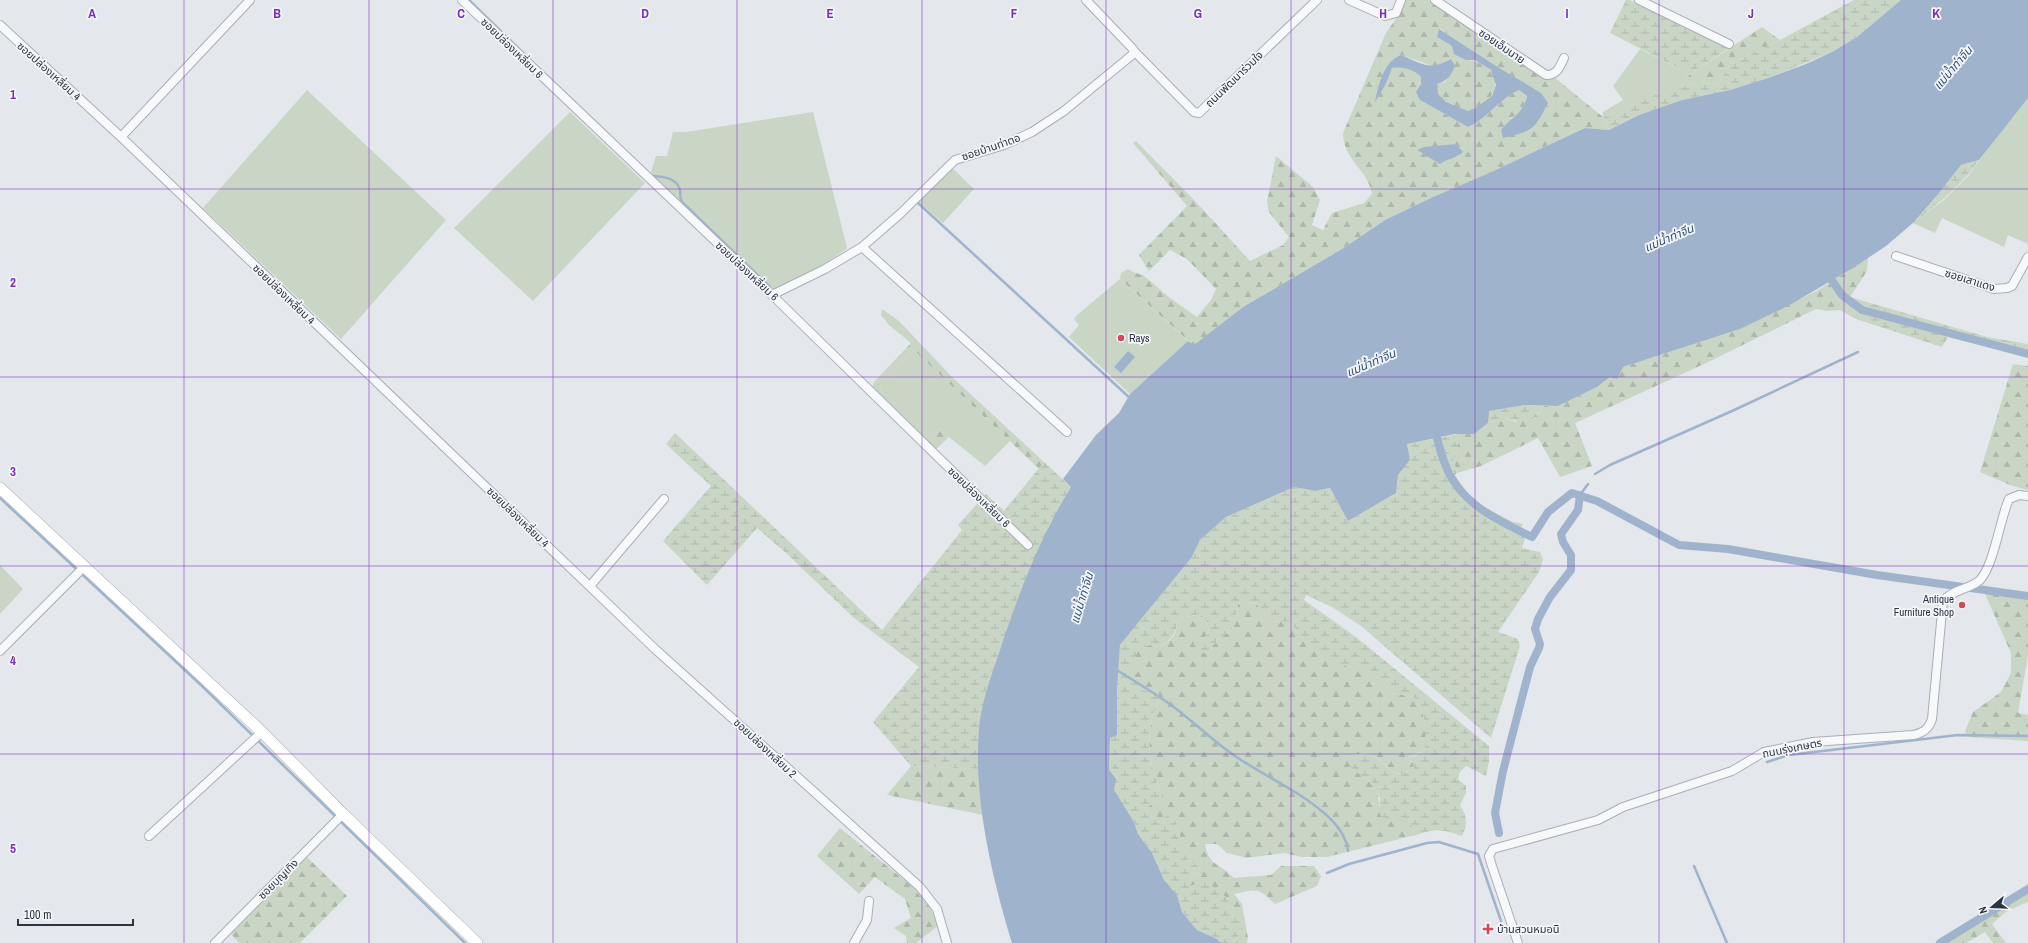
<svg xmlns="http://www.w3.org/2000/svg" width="2028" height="943" font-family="'Archivo Narrow','Noto Sans Thai',sans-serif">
	<defs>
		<pattern id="forest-firs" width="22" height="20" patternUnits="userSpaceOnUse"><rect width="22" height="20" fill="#c9d6c5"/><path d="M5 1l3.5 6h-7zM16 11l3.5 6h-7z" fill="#adb8ab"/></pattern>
		<pattern id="wetland-marsh" width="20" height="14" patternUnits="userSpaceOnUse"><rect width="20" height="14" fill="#c9d6c5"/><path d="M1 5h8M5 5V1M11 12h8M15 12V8" fill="none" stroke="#adb8ab"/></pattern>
	</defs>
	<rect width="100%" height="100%" fill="#e4e7ec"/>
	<!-- green -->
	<path fill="#c9d6c5" d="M1640 49 1690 74 1680 87 1603 117V112L1623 100 1613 86Z
		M307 90 446 220 341 339 203 208Z
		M2028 98V244L2008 235 2004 247 1942 218 1935 233 1913 223 1944 200 1968 176 1999 133Z
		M570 112 645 183 533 301 454 228Z
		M813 112 847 248 826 263 780 287 772 290 658 184 651 172 656 156H667L673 132H686Z
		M951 167 974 189 943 223 917 200Z
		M1120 279 1188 341 1130 394 1069 337 1079 325 1074 319 1077 315Z
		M914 350 1010 441 985 466 949 437 948 433 940 429 932 437 882 392 880 387Z
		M0 565 23 589 0 614Z"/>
	<!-- forest -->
	<path fill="url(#forest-firs)" fill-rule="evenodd" d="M1403 0H1436L1456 8 1502 43 1543 68 1603 117 1609 130 1585 128 1489 173 1433 197 1385 220 1342 249 1243 307 1194 346 1120 279 1121 273 1128 269 1133 272 1143 275 1170 298 1197 317 1211 300 1216 289 1187 259 1170 250 1149 271 1139 255 1187 206 1133 143 1136 141 1196 202 1250 261 1283 245 1289 237 1269 212 1267 202 1276 156 1313 187 1320 200 1312 225 1323 230 1332 213 1364 203 1372 194C1369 171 1343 160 1343 133L1386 33 1401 11ZM1440 29 1548 103 1508 120C1519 114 1525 108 1527 96L1519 90C1499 99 1487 119 1468 127L1420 100 1421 77C1412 68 1404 67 1392 68L1386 84 1375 100 1396 57 1401 55 1435 67 1451 60 1446 81 1437 84C1435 92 1439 97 1446 102 1451 106 1463 111 1469 111 1490 108 1507 79 1485 66 1478 62 1474 60 1466 60L1452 46 1437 37ZM1456 144 1459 156C1443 160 1432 159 1418 151Z
		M1762 27 1780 40 1730 64 1718 85 1700 82 1680 87 1690 74Z
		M1868 258 1867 271 1850 297 1856 319 1840 310 1827 311 1816 309 1702 365 1575 423 1592 466 1560 477 1538 438 1481 466 1457 473 1453 460 1457 455 1458 434H1474L1488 423 1503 417 1515 422 1538 414 1544 406H1558L1597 387 1623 367 1740 329 1818 290Z
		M882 309 899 321 952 377 1044 462 1039 469 914 350 880 387 882 392 932 437 940 429 948 433 949 437 935 450 872 389 874 382 911 343 889 325 881 315Z
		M2013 364 2028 366V490L2010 485 1980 472Z
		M1982 587 2028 595V655L2018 713 2028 715V741L1968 737 1965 731 1973 712 2001 692 2011 673V653Z
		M1244 601C1260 603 1262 608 1268 621L1290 622 1307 643 1350 668 1359 664 1382 681 1391 693 1414 697C1427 714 1426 729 1426 749L1408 758 1413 763 1414 768C1390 783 1389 762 1371 755 1366 752 1359 755 1353 754L1351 768C1369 779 1381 788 1379 810L1388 821 1403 815 1410 823 1416 835 1327 857H1302L1284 853 1247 858 1227 853 1217 844H1205C1209 867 1220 863 1234 878L1271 875 1281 866H1314L1321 876 1317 886 1275 904C1258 887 1257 889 1234 894L1242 904 1248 938 1247 943H1234C1240 935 1245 930 1240 920L1233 917 1227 898 1190 886 1186 883 1185 878 1197 873 1202 876 1198 866 1186 859C1180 843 1180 827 1171 814L1158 822 1149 816V806L1162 796C1148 761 1143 733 1160 697L1145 691 1129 676 1138 649 1150 645 1160 647C1173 638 1177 636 1177 620L1199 614 1205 618 1209 629 1204 640 1194 644 1206 654 1220 637 1232 630 1238 604Z
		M911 766 979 769 983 815 887 795Z
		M840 828 913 887 930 908 939 925 916 943H907L906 936 894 928 911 918 905 899 875 877 859 894 817 856Z
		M307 857 347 896 300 943H239L231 934Z
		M2028 884V902L2007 911 1992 924 2006 943H1993L1985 932 1966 943H1946L2017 894Z"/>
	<!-- wetland -->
	<path fill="url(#wetland-marsh)" d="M1626 0H1630L1729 48 1690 74 1610 33Z
		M1854 0H1901L1857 37 1832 52 1768 78 1730 90 1682 100 1639 115 1609 130 1603 117 1668 90 1700 82 1718 85 1730 64 1780 40Z
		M1979 160C1961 186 1938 204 1913 223L1939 193 1961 165Z
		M1850 297 1987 337 2028 344V357L1948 337 1942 347 1856 319Z
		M1525 405 1544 406C1533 422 1521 425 1503 417L1488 423V411Z
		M675 433 882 630 962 530 958 525 986 494 1004 511 1044 462 1071 487C1043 533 1024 583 1006 634 991 677 974 722 979 769L911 766 873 722 919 667 854 618 786 553 757 528 707 585 663 541 711 486 666 444Z
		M1458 434 1457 455 1453 460 1457 473 1455 475 1469 495 1480 505 1511 521 1523 524 1521 527 1527 532 1522 548 1540 552 1543 559 1539 572 1498 632 1518 639 1520 646 1491 738 1361 626 1332 607 1306 595 1304 600 1356 637 1489 746V761L1486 776 1466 766 1460 772 1458 779 1466 786V793L1460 805C1467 817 1468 823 1462 836 1441 829 1437 828 1416 835L1410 823 1403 816 1388 821 1381 817 1379 810 1380 798 1371 782 1351 768 1347 756C1352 754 1354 755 1359 755 1364 756 1367 753 1371 755 1389 763 1390 783 1414 768L1413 763 1407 758 1417 755 1425 749C1426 729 1427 714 1414 697L1391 693 1382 681 1359 665 1350 668 1324 657 1307 643 1290 622 1268 621C1262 608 1254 597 1238 604L1232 630 1220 637 1206 654 1193 644 1204 640 1209 629 1205 618 1199 614 1177 620C1177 634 1172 638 1160 647L1150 645 1138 649 1130 675 1145 691 1157 690 1160 697C1143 733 1148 761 1162 796L1149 806V816L1158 822 1171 813C1180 827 1180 843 1186 858L1198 866 1203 876 1197 873 1186 878V883L1190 886 1205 880 1227 898 1233 917 1241 920C1245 930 1240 935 1234 943H1221L1217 939 1197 930 1182 912 1177 895 1164 880 1152 853 1138 834 1134 822 1113 790 1109 770 1110 738 1120 645 1192 557 1200 540 1226 517 1294 487 1315 491 1330 488 1348 521 1396 493 1398 475 1410 460 1407 444Z"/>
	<!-- water -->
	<path fill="#9fb4cc" d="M1901 0H2028V98L1979 160 1961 165 1939 193 1913 223 1886 246 1853 268 1788 306 1740 329 1623 367 1617 379 1610 377 1597 387 1558 406 1525 405 1489 411 1488 423 1474 434H1455L1407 444 1410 460 1398 475 1396 493 1348 521 1330 488 1315 491 1294 487 1226 517 1200 540 1192 557 1120 645 1117 687V735L1110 738 1109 770 1116 779 1114 790 1134 822 1138 834 1152 853 1164 880 1177 895 1182 912 1197 930 1217 939 1221 943H1012C992 877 973 798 979 729 981 703 991 677 999 653 1018 595 1039 539 1071 487L1063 479 1096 435 1119 413 1130 394 1188 341 1194 345 1243 307 1342 249 1385 220 1433 197 1489 173 1585 128 1609 130 1639 115 1682 100 1730 90 1768 78 1806 64 1832 52 1857 37Z
		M1439 29 1496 66 1541 93 1548 103C1534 130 1533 131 1503 138L1501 130C1511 117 1524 113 1527 96L1519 90C1499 99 1487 119 1468 127L1420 100 1416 92 1421 84V77C1412 68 1403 67 1392 68L1386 84 1375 102C1378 86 1384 61 1401 55 1422 64 1430 71 1451 59L1455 66C1451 76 1447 81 1437 84L1438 94 1446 102 1468 111 1476 108 1492 96 1496 85 1491 70 1475 60H1466L1454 54 1452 46 1437 37Z
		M1456 144 1463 152C1457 158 1447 159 1440 164L1417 150 1424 147Z
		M1128 351 1135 357 1121 373 1114 367Z"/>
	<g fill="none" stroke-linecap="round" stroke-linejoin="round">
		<!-- stream -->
		<path stroke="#9fb4cc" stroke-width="2.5" d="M469 0 520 50
			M650 176C660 176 677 177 680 190 681 195 679 197 682 202L770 287
			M918 203 1131 399
			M1595 474 1610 465 1732 411 1858 352
			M1580 495 1588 484
			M0 498 202 686 465 943
			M1115 669C1134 681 1153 692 1171 705 1193 721 1213 741 1235 756 1264 776 1298 790 1324 813 1336 823 1346 835 1348 851
			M1767 762 1789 755 1958 735 2028 736
			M1694 866 1727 943
			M1327 873 1349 864 1427 843 1439 842 1478 854 1501 921"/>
		<!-- canal -->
		<path stroke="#9fb4cc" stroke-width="8" d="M1827 273 1842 295 1862 310 2028 354
			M1434 428C1438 440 1440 452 1445 464 1459 503 1497 520 1532 537L1548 512 1572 493 1597 501 1679 545 1728 549 1877 575 2028 596
			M1499 833 1495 813 1503 771 1530 667 1539 648 1540 644 1535 629 1538 619 1550 597 1571 570V555L1563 542 1561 534 1578 510 1580 495
			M1940 943 2028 889"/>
		<defs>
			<path id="street" d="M462 0 772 295 1028 545
				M1349 0 1385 16 1396 13 1401 0
				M1435 0 1546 75C1557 75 1560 67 1564 58
				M1639 0 1729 44
				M0 25 121 137 655 649 920 887 937 909 947 943
				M1134 51 1194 112 1199 113 1317 0
				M121 137 250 0
				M862 247 1067 432
				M1896 256 1994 289 2007 288 2012 286 2028 257
				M772 295 825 269 862 247 900 214 955 160 1004 145 1032 132 1064 111 1132 55 1134 51 1132 48 1086 0
				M590 586 664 499
				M0 651 85 566
				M149 836 262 732
				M215 943 343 814
				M854 943 867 920 869 901
				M1518 943 1492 866 1489 856 1493 849 1598 820 1623 807 1732 771 1764 752 1813 742 1913 735C1923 733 1929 729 1932 719L1943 601C1953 589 1969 590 1980 580 1994 565 2000 519 2009 499L2019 495 2028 496"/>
			<path id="secondary" d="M0 488 262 732 343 814 477 943"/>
		</defs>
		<!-- street casing -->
		<use href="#street" stroke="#a9aeb7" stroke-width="10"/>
		<!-- secondary casing -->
		<use href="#secondary" stroke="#a9aeb7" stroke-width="12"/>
		<!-- street -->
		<use href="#street" stroke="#f7f8fa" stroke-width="8"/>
		<!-- secondary -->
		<use href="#secondary" stroke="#fff" stroke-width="11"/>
	</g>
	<!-- grid -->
	<path fill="none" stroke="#7b2cbf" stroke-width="1" stroke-opacity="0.55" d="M184 0V943M369 0V943M553 0V943M737 0V943M922 0V943M1106 0V943M1291 0V943M1475 0V943M1659 0V943M1844 0V943M0 189H2028M0 377H2028M0 566H2028M0 754H2028"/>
	<!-- markers -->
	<g fill="#d1495b" stroke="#f4f6f9" stroke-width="1.5">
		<circle cx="1121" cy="338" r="4"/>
		<circle cx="1962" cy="605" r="4"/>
		<path d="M1486 923h4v4h4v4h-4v4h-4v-4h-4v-4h4z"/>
	</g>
	<g text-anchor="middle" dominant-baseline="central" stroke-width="3.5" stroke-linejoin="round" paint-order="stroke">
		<!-- street labels -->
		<g font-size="11" fill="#2b3445" stroke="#f4f6f9">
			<text transform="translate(1502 46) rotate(34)">ซอยเอ็มนาย</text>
			<text transform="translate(512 48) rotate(44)">ซอยปล่องเหลี่ยม 6</text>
			<text transform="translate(49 71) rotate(42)">ซอยปล่องเหลี่ยม 4</text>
			<text transform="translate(1234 79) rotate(-44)">ถนนพัฒนาร่วมใจ</text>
			<text transform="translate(991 147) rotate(-19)">ซอยบ้านท่าตอ</text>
			<text transform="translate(747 271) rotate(43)">ซอยปล่องเหลี่ยม 6</text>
			<text transform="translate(1970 280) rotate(17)">ซอยเสาแดง</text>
			<text transform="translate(284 294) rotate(44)">ซอยปล่องเหลี่ยม 4</text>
			<text transform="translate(979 497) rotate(44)">ซอยปล่องเหลี่ยม 6</text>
			<text transform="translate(518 517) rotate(44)">ซอยปล่องเหลี่ยม 4</text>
			<text transform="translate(765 748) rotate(43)">ซอยปล่องเหลี่ยม 2</text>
			<text transform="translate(1792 748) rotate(-11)">ถนนรุ่งเกษตร</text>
			<text transform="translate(278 879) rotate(-45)">ซอยบุญเทิง</text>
		</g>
		<!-- poi labels -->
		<g font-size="11" fill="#2b3445" stroke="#f4f6f9" text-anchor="start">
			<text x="1129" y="338">Rays</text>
			<text x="1954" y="599" text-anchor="end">Antique<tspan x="1954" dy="13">Furniture Shop</tspan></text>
			<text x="1497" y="929">บ้านสวนหมอนิ</text>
		</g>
		<!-- water labels -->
		<g font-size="12" font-style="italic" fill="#34527a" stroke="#f4f6f9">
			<text transform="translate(1953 68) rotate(-50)">แม่น้ำท่าจีน</text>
			<text transform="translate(1669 238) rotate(-23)">แม่น้ำท่าจีน</text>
			<text transform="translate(1371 363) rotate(-23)">แม่น้ำท่าจีน</text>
			<text transform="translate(1082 598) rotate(-73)">แม่น้ำท่าจีน</text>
		</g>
	</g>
	<g font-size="13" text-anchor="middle" font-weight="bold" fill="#7b2cbf" stroke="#f4f6f9" stroke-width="3.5" stroke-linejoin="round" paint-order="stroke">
		<text x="92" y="18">A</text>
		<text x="277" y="18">B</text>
		<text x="461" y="18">C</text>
		<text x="645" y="18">D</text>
		<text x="830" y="18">E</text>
		<text x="1014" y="18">F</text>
		<text x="1198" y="18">G</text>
		<text x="1383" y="18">H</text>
		<text x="1567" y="18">I</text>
		<text x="1751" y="18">J</text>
		<text x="1936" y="18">K</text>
		<text x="13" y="99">1</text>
		<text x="13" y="287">2</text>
		<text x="13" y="476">3</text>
		<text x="13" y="665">4</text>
		<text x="13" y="853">5</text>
	</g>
	<!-- north arrow -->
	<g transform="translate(1992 907) rotate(251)" stroke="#f4f6f9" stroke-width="3" paint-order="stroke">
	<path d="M0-3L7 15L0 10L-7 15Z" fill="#2b3445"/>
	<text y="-6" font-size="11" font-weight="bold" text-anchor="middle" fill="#2b3445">N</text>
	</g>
	<!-- scale -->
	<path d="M18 919v6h115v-6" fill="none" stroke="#2b3445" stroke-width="2"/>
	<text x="24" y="919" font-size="12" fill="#2b3445" stroke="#f4f6f9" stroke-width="3" paint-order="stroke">100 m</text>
</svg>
